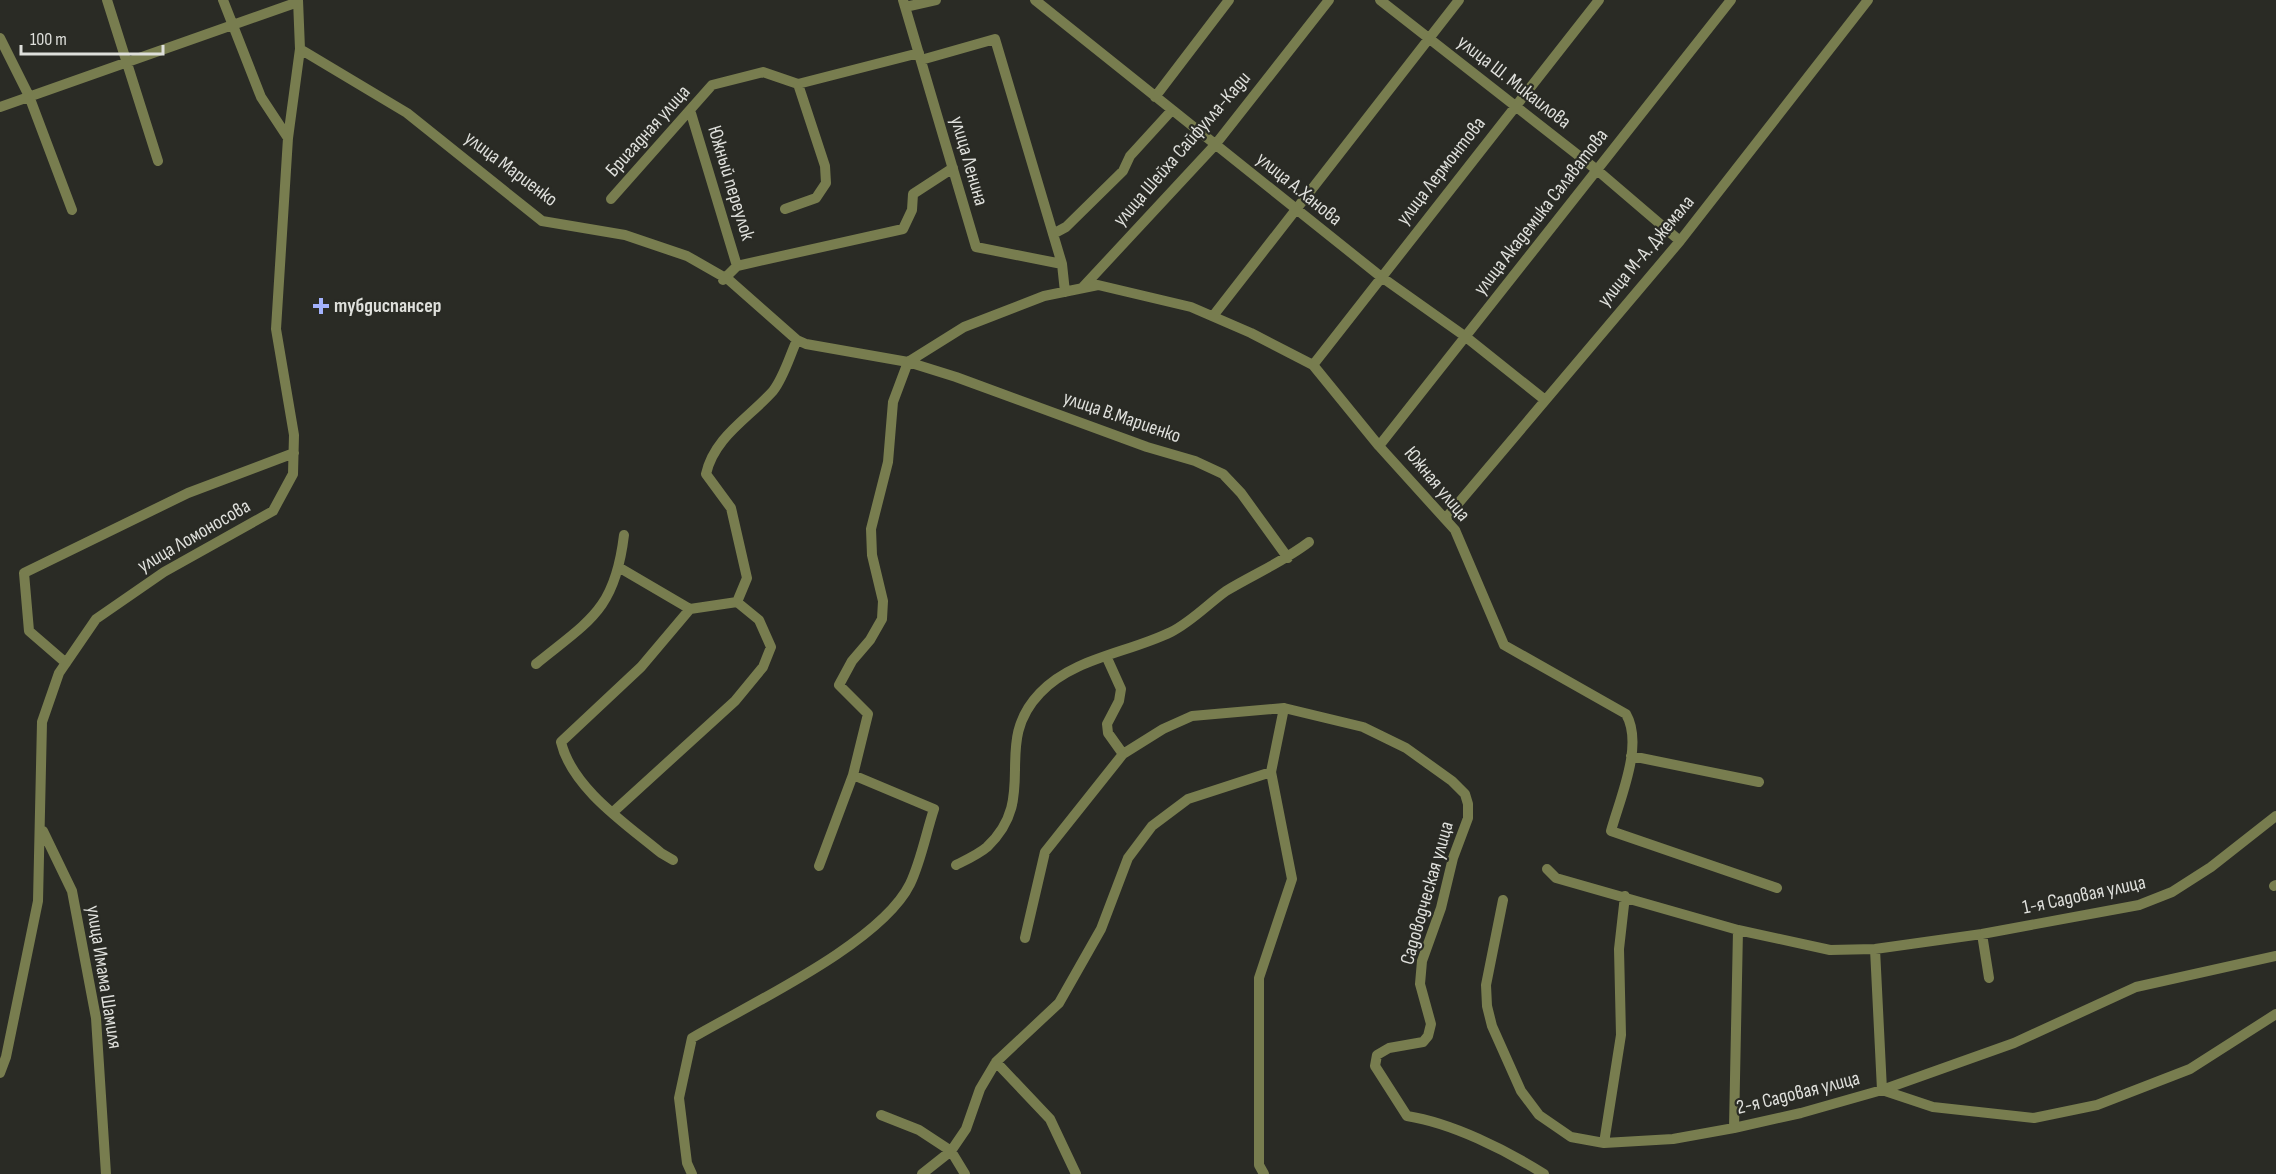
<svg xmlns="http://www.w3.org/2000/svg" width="2276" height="1174" font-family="'Sofia Sans Condensed',sans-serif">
	<rect width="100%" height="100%" fill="#2a2b25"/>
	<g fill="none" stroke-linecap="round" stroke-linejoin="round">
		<!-- minor -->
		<path stroke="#787d4f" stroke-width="10" d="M107 0 158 161
			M223 0 261 97 288 138
			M903 0 976 247 1062 264
			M1035 0 1380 276 1466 337 1545 400
			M1380 0 1597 170 1680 241
			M905 7 936 0
			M0 38 29 96 72 210
			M300 49 407 113 542 221 625 235 687 256 729 280 797 340 806 344 908 362 956 377 1147 447 1195 461 1223 474 1241 493 1288 558
			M921 60 995 39 1062 264 1065 292
			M1155 97 1229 0
			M0 107 298 2
			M690 110 737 266
			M611 199 712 85 763 72 798 84 919 53
			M785 209 816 198 826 183 825 166 798 84
			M1053 234 1066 227 1123 171 1130 156 1172 110
			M723 280 737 266 903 229 912 210 913 194 953 168
			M1083 287 1215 145 1329 0
			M1213 316 1459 0
			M908 362 964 327 1044 296 1098 285 1191 307 1251 333 1313 365 1379 446 1455 530 1504 645 1626 714C1644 745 1620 798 1611 831L1777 888
			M1313 365 1599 0
			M1379 446 1731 0
			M1445 519 1680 241 1868 0
			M620 568 690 609 737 602
			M737 602 747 578 731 508 706 474C714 437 749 418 773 391 784 377 790 355 797 340
			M1107 658 1121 689 1119 701 1107 724 1108 733 1123 754
			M66 663 29 631 24 573 188 493 294 453
			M536 664C590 620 615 610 624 535
			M1631 756 1759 782
			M612 813 735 701 763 667 771 647 759 620 737 602
			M43 831 72 891 96 1018 106 1174
			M673 860 661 853C626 824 572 788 561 742L641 667 690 609
			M956 865C966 860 979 854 987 847 1041 796 990 745 1040 693 1073 658 1128 653 1171 632 1191 622 1208 604 1226 591 1254 574 1283 562 1309 542
			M819 866 853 775 868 714 839 685 852 661 870 640 882 619 883 601 872 555 871 529 888 462 893 402 908 362
			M1547 869 1556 878 1738 930 1830 950 1875 949 1982 934 2139 905 2172 892 2211 867 2276 816
			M2274 886 2276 885
			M1503 900 1486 985 1487 1006 1492 1026 1521 1091 1539 1115 1571 1137 1604 1143 1673 1139 1734 1128 1801 1113 1882 1090 1933 1107 2034 1118 2097 1105 2190 1069 2276 1014
			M1982 934 1989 978
			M1025 938 1045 852 1123 754 1163 729 1192 716 1284 708 1363 727 1406 748 1452 781 1465 794 1468 804V818L1453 858 1441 908 1422 961 1420 984 1431 1024 1428 1036 1423 1042 1389 1048 1377 1055 1375 1066 1407 1116C1452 1123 1506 1150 1544 1174
			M1875 949 1882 1090 2014 1043 2136 987 2276 956
			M996 1062 1050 1119 1076 1174
			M0 1073 6 1057 38 901 42 722 59 673 96 619 164 572 273 511 293 474 294 435 276 329 288 138 300 49 298 0
			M881 1115 919 1130 951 1151 965 1174
			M1734 1128 1738 930
			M1604 1143 1621 1035 1619 949 1625 896
			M692 1174 687 1163 679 1098 692 1038C750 1004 881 943 910 884 921 861 926 833 934 809L853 775
			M922 1174 951 1151 966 1129 980 1089 996 1062 1059 1003 1101 929 1128 858 1152 826 1188 799 1271 772 1284 708
			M1264 1174 1259 1165V978L1292 879 1271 772"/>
	</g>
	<!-- markers -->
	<path fill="#a3b2fd" stroke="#2a2b25" stroke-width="2" d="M318 297h6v6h6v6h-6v6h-6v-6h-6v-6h6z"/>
	<g text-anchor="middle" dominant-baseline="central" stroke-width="4.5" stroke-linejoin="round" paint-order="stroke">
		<!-- street labels -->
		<g font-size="20" fill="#dedfdb" stroke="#2a2b25">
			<text transform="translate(1514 82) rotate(38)">улица Ш. Микаилова</text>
			<text transform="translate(648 131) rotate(-48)">Бригадная улица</text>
			<text transform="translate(1182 149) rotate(-49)">улица Шейха Сайфулла-Кади</text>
			<text transform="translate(969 161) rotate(74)">улица Ленина</text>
			<text transform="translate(511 169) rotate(37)">улица Мариенко</text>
			<text transform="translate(1441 171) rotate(-52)">улица Лермонтова</text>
			<text transform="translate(731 183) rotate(73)">Южный переулок</text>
			<text transform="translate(1299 189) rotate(39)">улица А.Ханова</text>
			<text transform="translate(1541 212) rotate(-52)">улица Академика Салаватова</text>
			<text transform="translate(1646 251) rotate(-50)">улица М-А. Джемала</text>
			<text transform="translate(1122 417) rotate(19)">улица В.Мариенко</text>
			<text transform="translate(1437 484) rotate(50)">Южная улица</text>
			<text transform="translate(194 536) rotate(-30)">улица Ломоносова</text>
			<text transform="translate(1427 893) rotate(-74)">Садоводческая улица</text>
			<text transform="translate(2084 895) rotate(-12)">1-я Садовая улица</text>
			<text transform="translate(104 977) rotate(81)">улица Имама Шамиля</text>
			<text transform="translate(1798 1093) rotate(-14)">2-я Садовая улица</text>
		</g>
		<!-- poi labels -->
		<g font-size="20" font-weight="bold" fill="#dedfdb" stroke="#2a2b25" text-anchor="start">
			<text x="334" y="306">тубдиспансер</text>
		</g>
	</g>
	<!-- scale -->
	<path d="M21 45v9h142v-9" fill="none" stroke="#dedfdb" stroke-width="3"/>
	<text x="30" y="45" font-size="18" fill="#dedfdb" stroke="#2a2b25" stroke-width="4.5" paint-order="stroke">100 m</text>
</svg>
